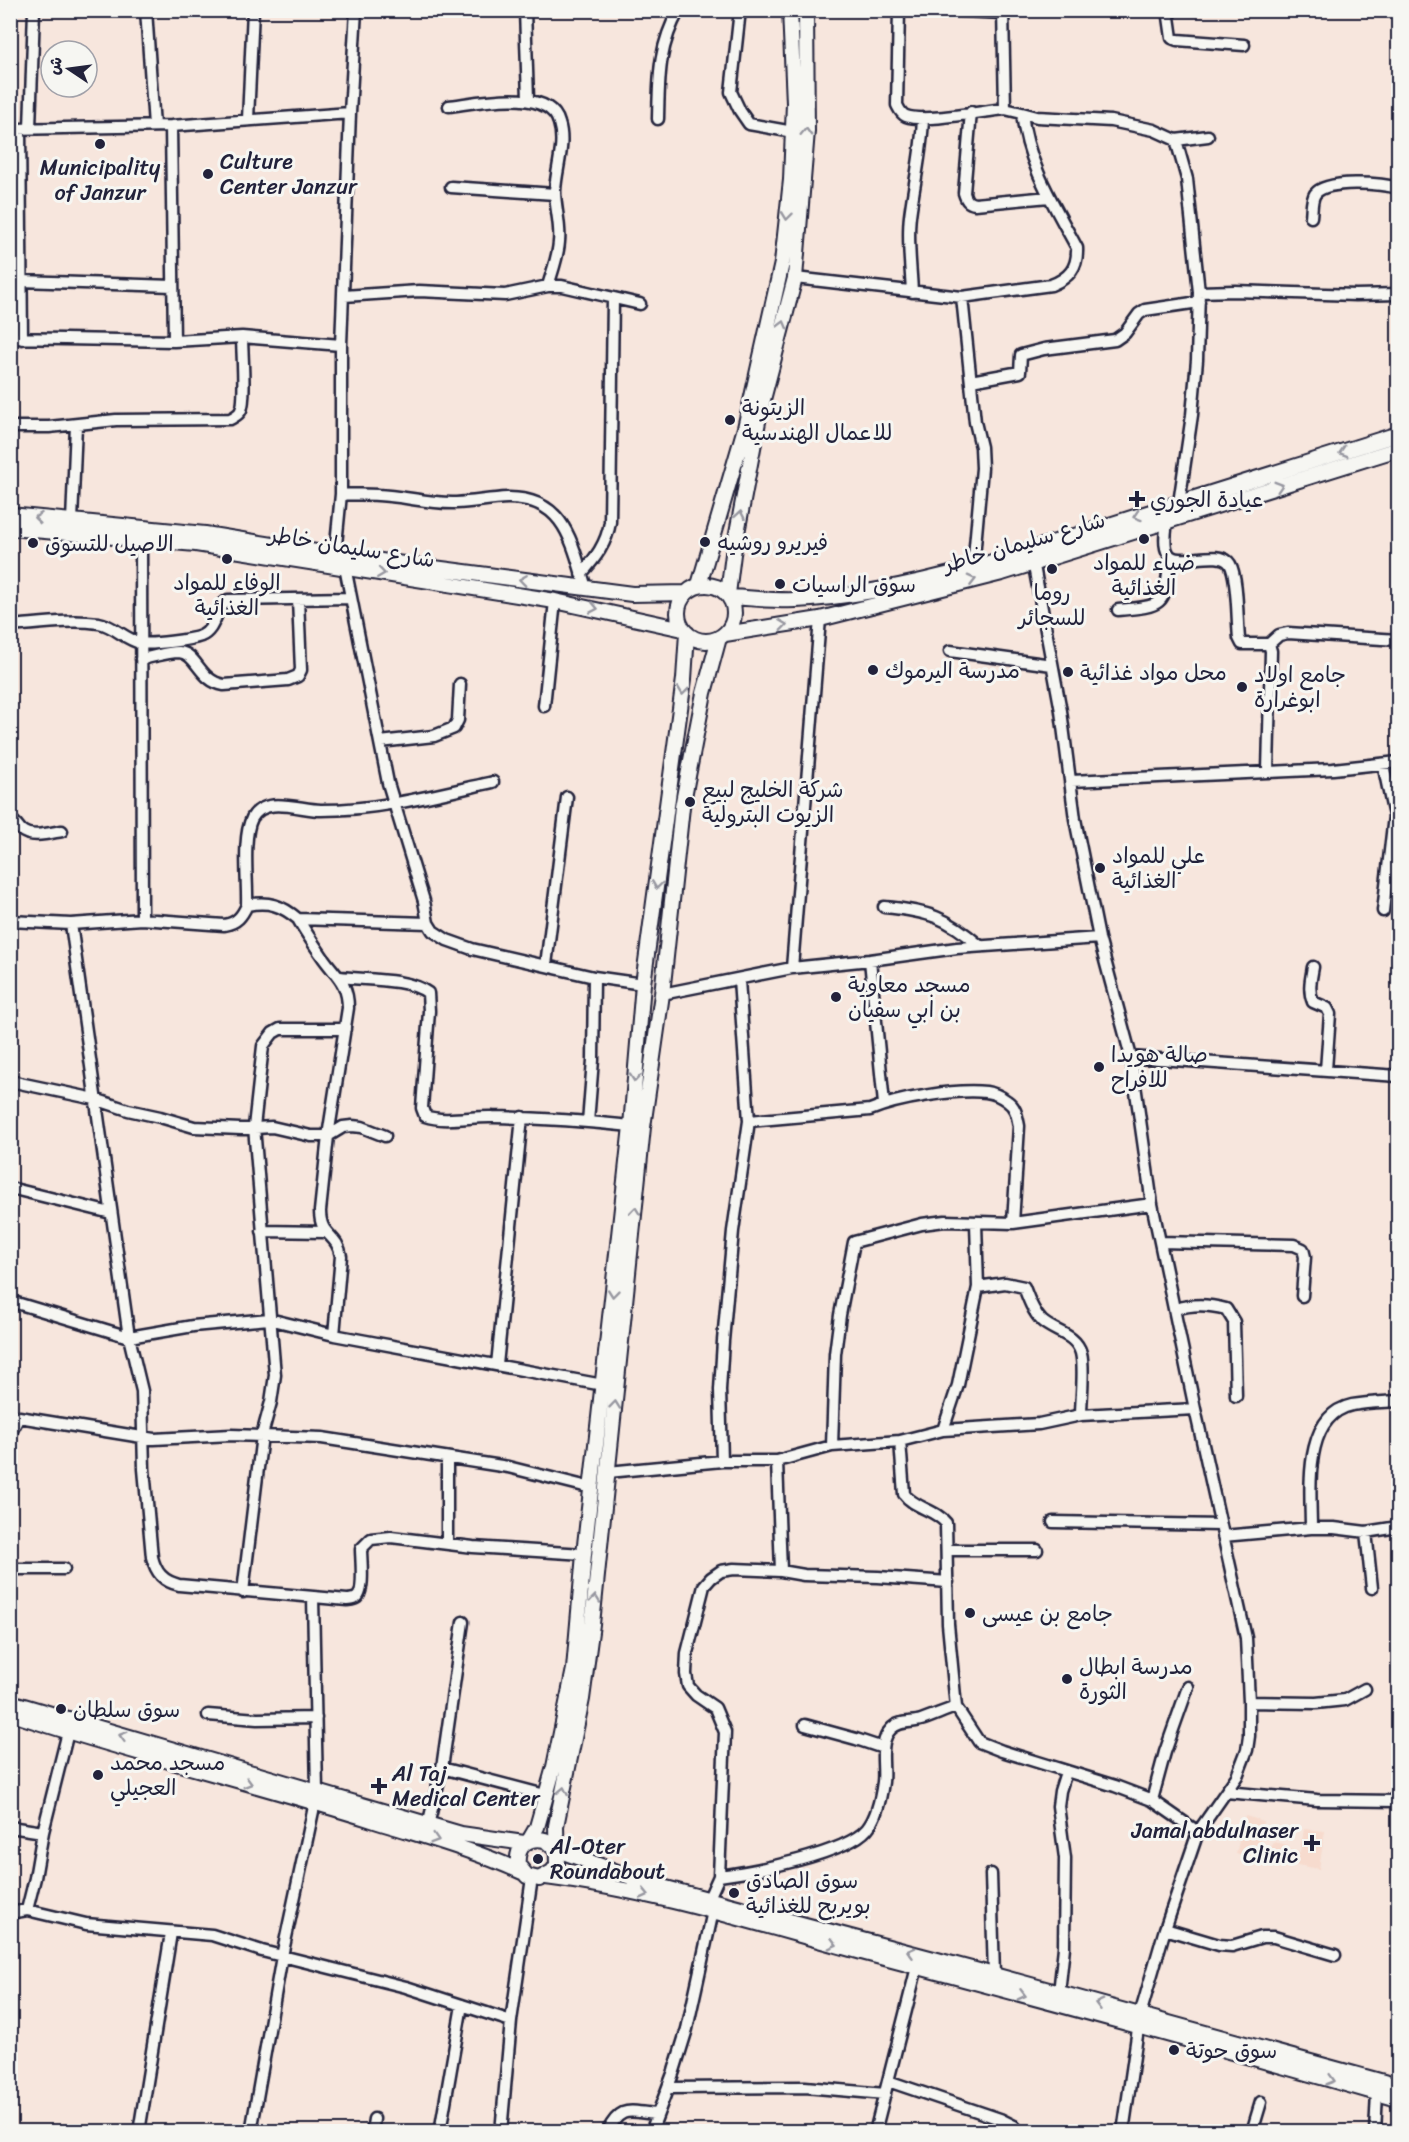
<svg xmlns="http://www.w3.org/2000/svg" width="1409" height="2142" font-family="Sriracha,'Playpen Sans Arabic',sans-serif">
	<rect width="100%" height="100%" fill="#f7e6dd"/>
	<filter id="ink" filterUnits="userSpaceOnUse"><feTurbulence type="fractalNoise" baseFrequency=".0167" numOctaves="2"/><feDisplacementMap in="SourceGraphic" scale="12" xChannelSelector="R" yChannelSelector="G"/><feConvolveMatrix kernelMatrix="1 2 1 2 8 2 1 2 1" color-interpolation-filters="sRGB"/></filter>
	<g filter="url(#ink)">
		<!-- built -->
		<path fill="#f7dbce" d="M1245 1816 1263 1821 1259 1844 1271 1847 1273 1842 1288 1845V1849L1300 1852 1304 1829 1325 1831 1319 1869 1236 1854Z"/>
		<g fill="none" stroke-linecap="round" stroke-linejoin="round">
			<defs>
				<path id="street" d="M146 10 154 126
					M525 10 528 99
					M740 10 731 92 740 111 749 124 793 132
					M899 10 897 105C899 109 901 114 906 116 924 123 983 111 1005 109
					M940 10 1003 13 1011 10
					M1168 10 1172 38 1177 40 1244 45
					M449 106C476 103 549 86 559 123 566 144 556 169 555 191 555 208 561 225 559 242 558 257 552 272 548 286
					M971 112 964 193C966 200 968 203 975 204L1049 197
					M1022 113 1037 117 1111 121 1154 130 1176 140 1208 136
					M248 119 253 10
					M658 119C659 78 658 47 679 10
					M171 126 174 341
					M30 128 34 10
					M10 129 171 126 350 113
					M20 129 22 339
					M1176 140 1187 179 1199 292 1197 360 1192 415 1179 503
					M451 187 555 194
					M1311 217C1312 210 1311 200 1315 194 1326 179 1382 183 1398 188
					M795 278 962 297 1051 285C1069 278 1078 268 1077 248 1054 205 1027 163 1022 113L1005 109 1003 10
					M21 281 173 286
					M912 292C911 267 907 241 910 216 914 183 922 152 923 118
					M1199 292 1235 291 1356 295 1398 294
					M344 296 419 291 505 295 548 286H562L640 304
					M962 297 975 422 981 447 982 468 973 568
					M10 338 174 341 242 337 341 345
					M971 381 1020 372 1021 355 1044 349 1115 340 1125 333 1139 314 1145 310 1199 302
					M10 427H49L116 420 230 419C234 417 239 415 241 410 246 400 242 351 242 337
					M341 494C354 495 366 494 378 495 404 496 430 504 456 503 473 502 490 499 507 498 565 497 572 543 586 588
					M72 521 76 425
					M1167 521C1166 530 1163 545 1168 553 1176 569 1219 547 1230 564 1238 577 1237 621 1239 638L1242 644H1269L1279 635 1288 633 1398 640
					M141 539 142 919
					M1031 550 1061 711 1075 819 1099 938 1131 1057 1152 1204 1195 1409 1246 1638 1249 1702V1736L1247 1750 1237 1776 1198 1832 1165 1929 1140 2015 1123 2132
					M335 555 341 494V345L350 113 356 10
					M345 567 388 783 424 901 428 923
					M581 574C595 559 607 543 610 522L613 298
					M1118 610C1168 606 1164 604 1170 557
					M10 626C39 624 70 619 99 623 115 626 125 640 141 643 152 645 190 640 201 636 217 629 214 608 228 600L350 598
					M950 651 1052 665
					M141 659C153 657 167 652 179 652 197 653 199 681 224 685L288 680 298 676 301 670 298 599
					M544 706 555 601
					M380 742 434 736 454 728 458 720 460 684
					M1268 771 1271 651 1269 644
					M1071 781 1333 769 1398 762
					M10 820C17 823 17 826 21 830 31 839 50 833 62 831
					M247 905C248 883 242 837 252 818 265 795 300 810 321 810 380 810 436 795 493 782
					M884 907C928 911 947 917 980 946
					M1383 911 1394 816 1383 764
					M298 919C306 933 315 946 324 959 337 977 348 983 348 1008L328 1136 320 1211C320 1237 337 1233 341 1256L334 1335
					M10 921 71 924 142 919 224 925C237 923 242 916 247 905 269 901 281 905 298 919L428 923 433 931 447 940 472 949 594 977 643 984
					M71 924 129 1337 142 1391 144 1469 152 1557C156 1573 163 1581 179 1585L347 1600C349 1600 355 1599 356 1598 365 1593 361 1559 361 1549L371 1539 391 1537 473 1547 584 1554
					M870 960 884 1104
					M546 965 567 797
					M1313 967C1311 979 1308 990 1313 1002L1327 1008 1330 1014 1326 1070
					M792 968 820 619
					M340 977C364 980 409 978 428 993L429 1011 422 1108 425 1116C445 1123 472 1116 493 1117 539 1118 585 1121 631 1126
					M662 994 792 968 870 960 957 948 1099 938
					M1131 1057 1398 1076
					M10 1081 95 1099 128 1110 160 1117 194 1127 241 1129 272 1127 311 1136H328L343 1127 352 1126 362 1127 385 1136
					M749 1121 870 1110C899 1098 955 1089 986 1092 993 1093 1002 1097 1007 1101 1016 1107 1017 1116 1019 1126L1013 1223
					M588 1122 593 1060 594 977
					M10 1188 111 1213
					M262 1231 325 1232
					M1160 1242 1294 1245 1303 1249 1305 1257 1302 1296
					M978 1287 1005 1283 1024 1287C1028 1298 1033 1312 1042 1321 1054 1332 1076 1334 1081 1353 1085 1368 1081 1398 1081 1415
					M10 1301 129 1337 193 1326 269 1319 334 1335 603 1385
					M1175 1309C1193 1304 1207 1304 1226 1309L1234 1322 1236 1396
					M497 1365 522 1117
					M943 1430 958 1385 978 1287 976 1223
					M10 1434 19 1417 154 1439 231 1435 322 1438 508 1467 592 1488
					M900 1441 904 1494C914 1508 935 1509 946 1523L948 1624 956 1707 979 1742 1002 1751 1115 1786 1152 1800 1198 1832
					M832 1446 835 1354 840 1315 854 1242 922 1224 945 1221 1013 1223 1152 1204
					M722 1461 720 1390 723 1341 733 1231 749 1121 739 980
					M777 1461 781 1571
					M608 1472 722 1461H777L832 1446 900 1441 943 1430 1039 1424 1081 1415 1195 1409
					M1053 1522 1221 1525
					M1311 1528C1311 1491 1302 1416 1352 1405 1367 1402 1383 1402 1398 1401
					M1366 1532 1372 1588
					M1223 1536 1311 1528H1334L1366 1532 1398 1527
					M447 1544V1458
					M948 1550H1037
					M10 1569H64
					M243 1592 262 1435 271 1402 275 1375 254 1127 263 1046 273 1033 280 1029H345
					M313 1597 317 1791
					M1249 1702 1316 1703 1345 1700 1365 1689
					M208 1715 257 1719 316 1718
					M805 1725 856 1739 883 1748
					M442 1768 545 1795
					M1226 1792 1317 1800 1398 1801
					M1152 1800 1165 1752 1188 1687
					M428 1825 442 1768 463 1622
					M10 1827 43 1832
					M991 1874 994 1975
					M719 1876C751 1872 846 1854 867 1829 876 1818 881 1797 883 1782 885 1765 878 1742 891 1729 899 1720 912 1723 921 1720 933 1716 944 1711 956 1707
					M709 1898 719 1876 725 1732 715 1708 696 1695 688 1686 686 1674 687 1653 704 1586 711 1578 721 1571 734 1569 781 1571 804 1575 878 1577 948 1582
					M27 1910 35 1878 43 1832 68 1732
					M10 1913 27 1910 86 1924 212 1935 262 1951 406 1987 511 2021
					M1165 1929 1219 1945 1232 1946 1262 1937H1274L1335 1955
					M1059 1993 1064 1947 1065 1858 1058 1806 1060 1791 1066 1772
					M888 2081 1000 2119 1014 2126 1019 2132
					M668 2088 805 2087 885 2094
					M139 2132 171 1933
					M251 2132 282 1956 315 1802
					M372 2132 374 2119
					M440 2132 462 2005
					M501 2132 511 2021 532 1878
					M607 2132C622 2104 629 2112 657 2114
					M651 2132 674 2071 687 2029 713 1911
					M875 2132 917 1967
					M1252 2132 1261 2102
					M1375 2132 1377 2093"/>
				<path id="secondary" d="M10 515 205 534 335 555 586 588 632 594 686 593
					M10 528 196 544 555 601 683 629
					M678 613a28 28 0 1 1 56 0a28 28 0 1 1-56 0Z
					M699 585 745 428 782 263 791 180 794 103 790 10
					M728 594 733 554 760 411 795 278 807 131 806 10
					M731 597C752 598 774 601 796 600 856 597 915 584 973 568L1398 434
					M725 634 820 619 1002 573 1398 449
					M719 638 704 693 682 807 662 994 643 1127 592 1624 582 1699 556 1826 557 1865 552 1872 539 1879 527 1876 518 1865C516 1847 527 1836 545 1840L555 1849 647 1883 994 1975 1398 2086
					M10 1702 461 1834 524 1843
					M10 1713C130 1753 252 1782 372 1820 423 1836 474 1850 522 1872
					M530 1839 537 1827 554 1767 574 1669 584 1554 631 1126 643 984 684 679 687 633
					M546 1877C657 1891 764 1926 873 1955 1048 2001 1224 2049 1398 2099"/>
			</defs>
			<!-- street casing -->
			<use href="#street" stroke="#22223b" stroke-width="15"/>
			<!-- secondary casing -->
			<use href="#secondary" stroke="#22223b" stroke-width="18"/>
			<!-- street -->
			<use href="#street" stroke="#f6f6f2" stroke-width="10"/>
			<!-- secondary -->
			<use href="#secondary" stroke="#f6f6f2" stroke-width="14"/>
		</g>
		<!-- one-way arrows -->
		<defs><path id="oneway-chevron" d="M-2-3.5L2.5 0L-2 3.5" fill="none" stroke-width="1.6" stroke-linecap="round" stroke-linejoin="round" transform="scale(1.5)"/></defs>
		<g stroke="#9797a0">
			<use href="#oneway-chevron" transform="translate(806 132) rotate(-88)"/>
			<use href="#oneway-chevron" transform="translate(787 216) rotate(97)"/>
			<use href="#oneway-chevron" transform="translate(783 325) rotate(-75)"/>
			<use href="#oneway-chevron" transform="translate(1343 452) rotate(163)"/>
			<use href="#oneway-chevron" transform="translate(1279 486) rotate(-17)"/>
			<use href="#oneway-chevron" transform="translate(740 515) rotate(-80)"/>
			<use href="#oneway-chevron" transform="translate(1137 516) rotate(162)"/>
			<use href="#oneway-chevron" transform="translate(38 518) rotate(-174)"/>
			<use href="#oneway-chevron" transform="translate(381 573) rotate(8)"/>
			<use href="#oneway-chevron" transform="translate(523 580) rotate(-172)"/>
			<use href="#oneway-chevron" transform="translate(972 580) rotate(-14)"/>
			<use href="#oneway-chevron" transform="translate(594 608) rotate(11)"/>
			<use href="#oneway-chevron" transform="translate(783 625) rotate(-8)"/>
			<use href="#oneway-chevron" transform="translate(683 691) rotate(97)"/>
			<use href="#oneway-chevron" transform="translate(657 885) rotate(98)"/>
			<use href="#oneway-chevron" transform="translate(635 1078) rotate(95)"/>
			<use href="#oneway-chevron" transform="translate(635 1211) rotate(-84)"/>
			<use href="#oneway-chevron" transform="translate(613 1293) rotate(96)"/>
			<use href="#oneway-chevron" transform="translate(615 1405) rotate(-84)"/>
			<use href="#oneway-chevron" transform="translate(595 1599) rotate(-84)"/>
			<use href="#oneway-chevron" transform="translate(123 1736) rotate(-164)"/>
			<use href="#oneway-chevron" transform="translate(248 1783) rotate(16)"/>
			<use href="#oneway-chevron" transform="translate(563 1791) rotate(-79)"/>
			<use href="#oneway-chevron" transform="translate(435 1839) rotate(17)"/>
			<use href="#oneway-chevron" transform="translate(645 1894) rotate(13)"/>
			<use href="#oneway-chevron" transform="translate(833 1944) rotate(15)"/>
			<use href="#oneway-chevron" transform="translate(911 1952) rotate(-165)"/>
			<use href="#oneway-chevron" transform="translate(1022 1995) rotate(15)"/>
			<use href="#oneway-chevron" transform="translate(1099 2004) rotate(-165)"/>
			<use href="#oneway-chevron" transform="translate(1331 2080) rotate(16)"/>
		</g>
	</g>
	<!-- markers -->
	<g fill="#22223b" stroke="#f6f6f2" stroke-width="2">
		<circle cx="100" cy="144" r="6"/>
		<circle cx="208" cy="174" r="6"/>
		<circle cx="730" cy="420" r="6"/>
		<path d="M1134 490h6v6h6v6h-6v6h-6v-6h-6v-6h6z"/>
		<circle cx="1144" cy="539" r="6"/>
		<circle cx="705" cy="542" r="6"/>
		<circle cx="33" cy="543" r="6"/>
		<circle cx="227" cy="559" r="6"/>
		<circle cx="1052" cy="569" r="6"/>
		<circle cx="780" cy="584" r="6"/>
		<circle cx="873" cy="670" r="6"/>
		<circle cx="1068" cy="672" r="6"/>
		<circle cx="1242" cy="687" r="6"/>
		<circle cx="690" cy="802" r="6"/>
		<circle cx="1100" cy="868" r="6"/>
		<circle cx="836" cy="997" r="6"/>
		<circle cx="1099" cy="1067" r="6"/>
		<circle cx="970" cy="1613" r="6"/>
		<circle cx="1067" cy="1679" r="6"/>
		<circle cx="61" cy="1709" r="6"/>
		<circle cx="98" cy="1775" r="6"/>
		<path d="M376 1777h6v6h6v6h-6v6h-6v-6h-6v-6h6z"/>
		<path d="M1309 1834h6v6h6v6h-6v6h-6v-6h-6v-6h6z"/>
		<circle cx="538" cy="1859" r="6"/>
		<circle cx="734" cy="1893" r="6"/>
		<circle cx="1174" cy="2050" r="6"/>
	</g>
	<g text-anchor="middle" dominant-baseline="central" stroke-width="6" stroke-linejoin="round" paint-order="stroke">
		<!-- poi labels -->
		<g font-size="22" fill="#22223b" stroke="#f6f6f2" text-anchor="start">
			<text x="220" y="161">Culture<tspan x="220" dy="25">Center Janzur</tspan></text>
			<text x="100" y="167" text-anchor="middle">Municipality<tspan x="100" dy="25">of Janzur</tspan></text>
			<text x="742" y="407">الزيتونة<tspan x="742" dy="25">للاعمال الهندسية</tspan></text>
			<text x="1150" y="499">عيادة الجوري</text>
			<text x="717" y="542">فيريرو روشيه</text>
			<text x="45" y="543">الاصيل للتسوق</text>
			<text x="1144" y="562" text-anchor="middle">ضياء للمواد<tspan x="1144" dy="25">الغذائية</tspan></text>
			<text x="227" y="582" text-anchor="middle">الوفاء للمواد<tspan x="227" dy="25">الغذائية</tspan></text>
			<text x="792" y="584">سوق الراسيات</text>
			<text x="1052" y="592" text-anchor="middle">روما<tspan x="1052" dy="25">للسجائر</tspan></text>
			<text x="885" y="670">مدرسة اليرموك</text>
			<text x="1080" y="672">محل مواد غذائية</text>
			<text x="1254" y="674">جامع اولاد<tspan x="1254" dy="25">ابوغرارة</tspan></text>
			<text x="702" y="789">شركة الخليج لبيع<tspan x="702" dy="25">الزيوت البترولية</tspan></text>
			<text x="1112" y="855">علي للمواد<tspan x="1112" dy="25">الغذائية</tspan></text>
			<text x="848" y="984">مسجد معاوية<tspan x="848" dy="25">بن ابي سفيان</tspan></text>
			<text x="1111" y="1054">صالة هويدا<tspan x="1111" dy="25">للافراح</tspan></text>
			<text x="982" y="1613">جامع بن عيسى</text>
			<text x="1079" y="1666">مدرسة ابطال<tspan x="1079" dy="25">الثورة</tspan></text>
			<text x="73" y="1709">سوق سلطان</text>
			<text x="110" y="1762">مسجد محمد<tspan x="110" dy="25">العجيلي</tspan></text>
			<text x="392" y="1773">Al Taj<tspan x="392" dy="25">Medical Center</tspan></text>
			<text x="1298" y="1830" text-anchor="end">Jamal abdulnaser<tspan x="1298" dy="25">Clinic</tspan></text>
			<text x="550" y="1846">Al-Oter<tspan x="550" dy="25">Roundabout</tspan></text>
			<text x="746" y="1880">سوق الصادق<tspan x="746" dy="25">بويربح للغذائية</tspan></text>
			<text x="1186" y="2050">سوق حوتة</text>
		</g>
		<!-- street labels -->
		<g font-size="22" fill="#22223b" stroke="#f6f6f2">
			<text transform="translate(1024 542) rotate(-16)">شارع سليمان خاطر</text>
			<text transform="translate(352 547) rotate(9)">شارع سليمان خاطر</text>
		</g>
	</g>
	<!-- margin -->
	<rect width="1409" height="2142" fill="none" stroke="#f6f6f2" stroke-width="36"/>
	<rect x="18" y="18" width="1373" height="2106" fill="none" stroke="#22223b" stroke-width="2" filter="url(#ink)"/>
	<!-- north arrow -->
	<g transform="translate(69 69) rotate(283)"><circle r="28" fill="#f6f6f2" stroke="#a1a1a9" stroke-width="1.5"/>
	<path d="M0-4.5L10 22L0 15L-10 22Z" fill="#22223b"/>
	<text y="-9" font-size="16" font-weight="bold" text-anchor="middle" fill="#22223b">ش</text>
	</g>
</svg>
